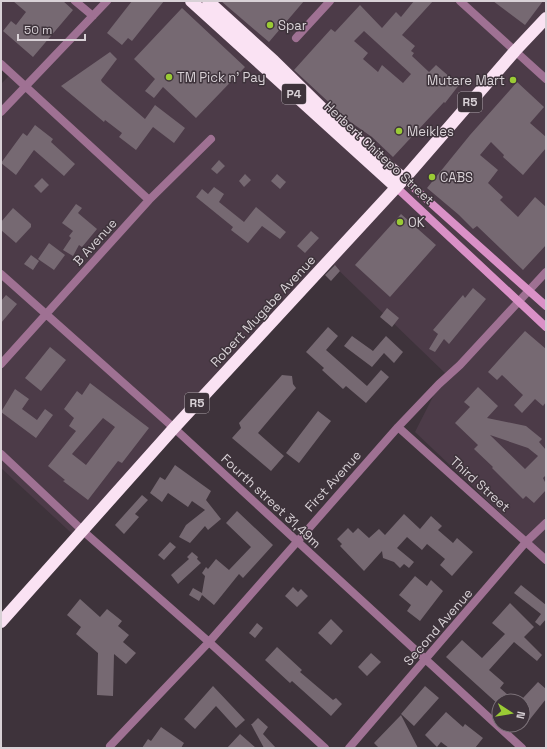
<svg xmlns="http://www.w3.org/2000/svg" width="547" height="749" font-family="'Space Grotesk',sans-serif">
	<rect width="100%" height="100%" fill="#3e333b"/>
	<!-- built -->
	<path fill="#4c3b48" d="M1 1H546V556L415 432 445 373 331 263 80 541 1 468V84L9 76 1 68Z"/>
	<!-- building -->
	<path fill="#766972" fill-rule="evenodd" d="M13 1H63L73 10 33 57 3 31 11 21 16 25 26 12Z
		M132 1H164L132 41 128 38 122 45 107 33Z
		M221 1H304L269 42Z
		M414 1H433L402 35 415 46 411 51 414 53 412 56 429 72 436 65 459 85 445 103 444 102 393 157 372 137 349 121 294 70 331 29 335 32 360 5 382 28 396 12 401 17ZM364 31 411 74 403 83 382 65 378 72 363 59 368 53 354 41Z
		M493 1H543L525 25Z
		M182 8 245 67 196 118 163 87 154 98 145 91 155 79 134 59Z
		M110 52 117 59 101 80 102 82 145 119 155 105 185 128 174 143 153 127 136 150 119 137 122 133 105 120 104 122 61 86Z
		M517 82 544 107 530 123 546 137V148L523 175 503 157 504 155 491 142 480 155 498 170 488 183 503 197 500 200 518 217 535 197 546 207V245L523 270 477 226 473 229 459 215 427 188 470 135Z
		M35 125 53 139 51 142 75 164 64 176 34 150 16 175 1 163 23 133 27 136Z
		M219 160 225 166 217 174 211 169Z
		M245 174 251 180 244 187 239 181Z
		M277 174 286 182 280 189 271 181Z
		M42 178 49 185 41 193 34 186Z
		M214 187 224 194 219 202 244 222 256 207 286 232 280 239 262 226 248 243 231 230 233 227 196 197 202 189 208 194Z
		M76 204 82 208 78 213 97 229 82 247 79 245 73 256 63 250 71 238 69 236 73 231 62 223Z
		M13 208 31 224V227L16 243 1 230V222Z
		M401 214 436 245 390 297 355 265Z
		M311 231 319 238 305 253 297 246Z
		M49 243 65 255 54 270 38 259Z
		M31 255 39 261 33 270 24 264Z
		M335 265 340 271 331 281 325 275Z
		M473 288 486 299 449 344 444 339 435 352 429 349 438 334 433 330 463 295 465 298Z
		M6 295 17 304 1 323V301Z
		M387 308 399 318 392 327 380 317Z
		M328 327 338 336 326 350 367 386 381 370 389 377 366 403 346 386 343 389 322 370 324 368 306 352Z
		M525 331 546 349V402L543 406 535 399 522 413 514 405 523 395 502 375 497 380 488 372Z
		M352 336 373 351 386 336 403 352 394 363 384 353 372 367 344 346Z
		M50 347 66 360 41 391 25 378Z
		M282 375 292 376 293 384 296 388 258 433 284 456 271 471 232 438 241 428 239 423Z
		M90 383 149 428 122 463 118 461 88 500 63 481 65 480 48 466 76 431 69 426 74 418 64 409 77 391 82 395ZM103 418 115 427 86 465 72 454Z
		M478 387 498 406 487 418 526 426 542 439 539 442 546 450V475L543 478 546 484V490L534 503 526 496 523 499 492 468 493 467 474 449 478 445 455 423 470 407 464 402ZM490 435 528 448 538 456 525 469Z
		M15 389 29 399 22 409 37 420 45 409 53 415 36 438 1 412Z
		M318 411 331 421 299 463 286 453Z
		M175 465 211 491 206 500 221 519 208 530 205 526 190 543 179 537 186 525 205 510 192 501 188 507 168 493 162 502 150 493 160 477 165 480Z
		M142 495 148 500 135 514 139 517 124 534 115 525Z
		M237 511 273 545 243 578 239 574 214 605 202 595 199 601 189 595 193 588 202 593 205 576 202 573 206 567 208 569 216 559 229 570 251 547 226 523Z
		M404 514 420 529 431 516 442 526 438 530 453 543 457 538 473 552 452 576 440 565 445 559 427 544 422 550 407 537 397 548 414 562 409 568 404 564 400 568 394 562 383 558 382 551 364 571 340 546 342 544 337 539 348 528 353 533 358 528 369 538 379 529 385 535Z
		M170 542 176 547 164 560 158 555Z
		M192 552 198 557 197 559 201 563 178 584 171 575 189 559 187 557Z
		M415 576 427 586 431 580 443 591 420 621 407 611 411 605 399 595Z
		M521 585 546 605V619L540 626 535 622 541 614 514 593Z
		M293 587 298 592 301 589 308 596 297 607 285 596Z
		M80 599 100 617 107 609 122 621 118 626 129 635 123 642 136 653 126 664 114 654 113 696 97 695 98 653 76 634 81 627 67 615Z
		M510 603 534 627 524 637 542 655 537 661 514 642 489 670 504 683 500 688 515 701H499V705L446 657 462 640 482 658 505 634 492 623Z
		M331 619 343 631 331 645 318 633Z
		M257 623 263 628 255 638 249 633Z
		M277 647 302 670 300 672 333 700 336 698 342 704 331 716 292 681 290 683 265 660Z
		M371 653 381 662 367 676 358 667Z
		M538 682 546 689V699L523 728V698Z
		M213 686 245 720 236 728 216 706 195 729 184 719Z
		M425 686 439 698 414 726 401 714Z
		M446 712 463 727 465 724 483 738 475 748H449L441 742 437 747 425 735Z
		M401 715 418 748H379L374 743Z
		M258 718 268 727 263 734 276 748H264L251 724H252Z
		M161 727 184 743 181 748H142L148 739 151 741Z
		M240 734 256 748H227Z"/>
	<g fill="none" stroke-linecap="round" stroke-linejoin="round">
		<!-- street -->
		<path stroke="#9f7193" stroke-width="8" d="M75 1 93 16
			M460 1 546 79
			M296 38 330 1
			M1 64 149 200
			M1 112 107 1
			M1 274 174 428 522 748
			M1 364 149 200 211 139
			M398 427 546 560
			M1 454 83 531 209 642 325 748
			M110 746 209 642 398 427 439 384 460 365 546 272
			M349 748 526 542 546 523"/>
		<!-- secondary -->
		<path stroke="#da91c7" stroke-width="8" d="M404 179 546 306
			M396 187 546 327"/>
		<!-- highway -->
		<path stroke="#fae2f3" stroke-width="12" d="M191 1 396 187
			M208 1 274 61 329 115 404 179
			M1 622 174 428 404 179 515 51 546 18"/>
	</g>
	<!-- markers -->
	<g fill="#9acb35" stroke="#3e333b" stroke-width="1.5">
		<circle cx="270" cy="25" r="4"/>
		<circle cx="169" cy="77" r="4"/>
		<circle cx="513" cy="80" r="4"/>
		<circle cx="399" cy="131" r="4"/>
		<circle cx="432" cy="177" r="4"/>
		<circle cx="400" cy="222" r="4"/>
	</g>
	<g text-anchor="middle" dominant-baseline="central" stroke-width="3" stroke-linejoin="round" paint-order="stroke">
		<!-- shield labels -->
		<g fill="#3e333b" stroke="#aaa2a8" stroke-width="1">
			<rect x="282" y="84" width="24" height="20" rx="3"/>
			<rect x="458" y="92" width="24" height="20" rx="3"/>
			<rect x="185" y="393" width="24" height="20" rx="3"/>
		</g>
		<g font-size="12" font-weight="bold" fill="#d8d1d6">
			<text x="294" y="94">P4</text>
			<text x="470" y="102">R5</text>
			<text x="197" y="403">R5</text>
		</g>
		<!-- poi labels -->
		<g font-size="13" fill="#d8d1d6" stroke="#3e333b" text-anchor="start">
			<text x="278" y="25">Spar</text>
			<text x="177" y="77">TM Pick n' Pay</text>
			<text x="505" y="80" text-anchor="end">Mutare Mart</text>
			<text x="407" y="131">Meikles</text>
			<text x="440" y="177">CABS</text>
			<text x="408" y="222">OK</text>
		</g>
		<!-- street labels -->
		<g font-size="13" fill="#d8d1d6" stroke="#3e333b">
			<text transform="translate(379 153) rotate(43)">Herbert Chitepo Street</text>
			<text transform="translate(95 242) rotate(-48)">B Avenue</text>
			<text transform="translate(263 311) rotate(-47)">Robert Mugabe Avenue</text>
			<text transform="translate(333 481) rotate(-48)">First Avenue</text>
			<text transform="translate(480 484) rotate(42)">Third Street</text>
			<text transform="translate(271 501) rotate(43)">Fourth street 31,49m</text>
			<text transform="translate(438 627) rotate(-49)">Second Avenue</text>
		</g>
	</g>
	<!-- border -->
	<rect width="547" height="749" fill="none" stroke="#d8d1d6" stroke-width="4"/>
	<!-- north arrow -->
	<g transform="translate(511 713) rotate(102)"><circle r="19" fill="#3e333b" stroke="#7c7279"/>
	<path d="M0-3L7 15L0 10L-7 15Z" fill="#9acb35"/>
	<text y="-6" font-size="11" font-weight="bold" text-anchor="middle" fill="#d8d1d6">N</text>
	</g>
	<!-- scale -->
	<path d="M18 34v6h67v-6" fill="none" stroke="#d8d1d6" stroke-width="2"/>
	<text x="24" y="34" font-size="12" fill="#d8d1d6" stroke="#3e333b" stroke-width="3" paint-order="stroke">50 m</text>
</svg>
